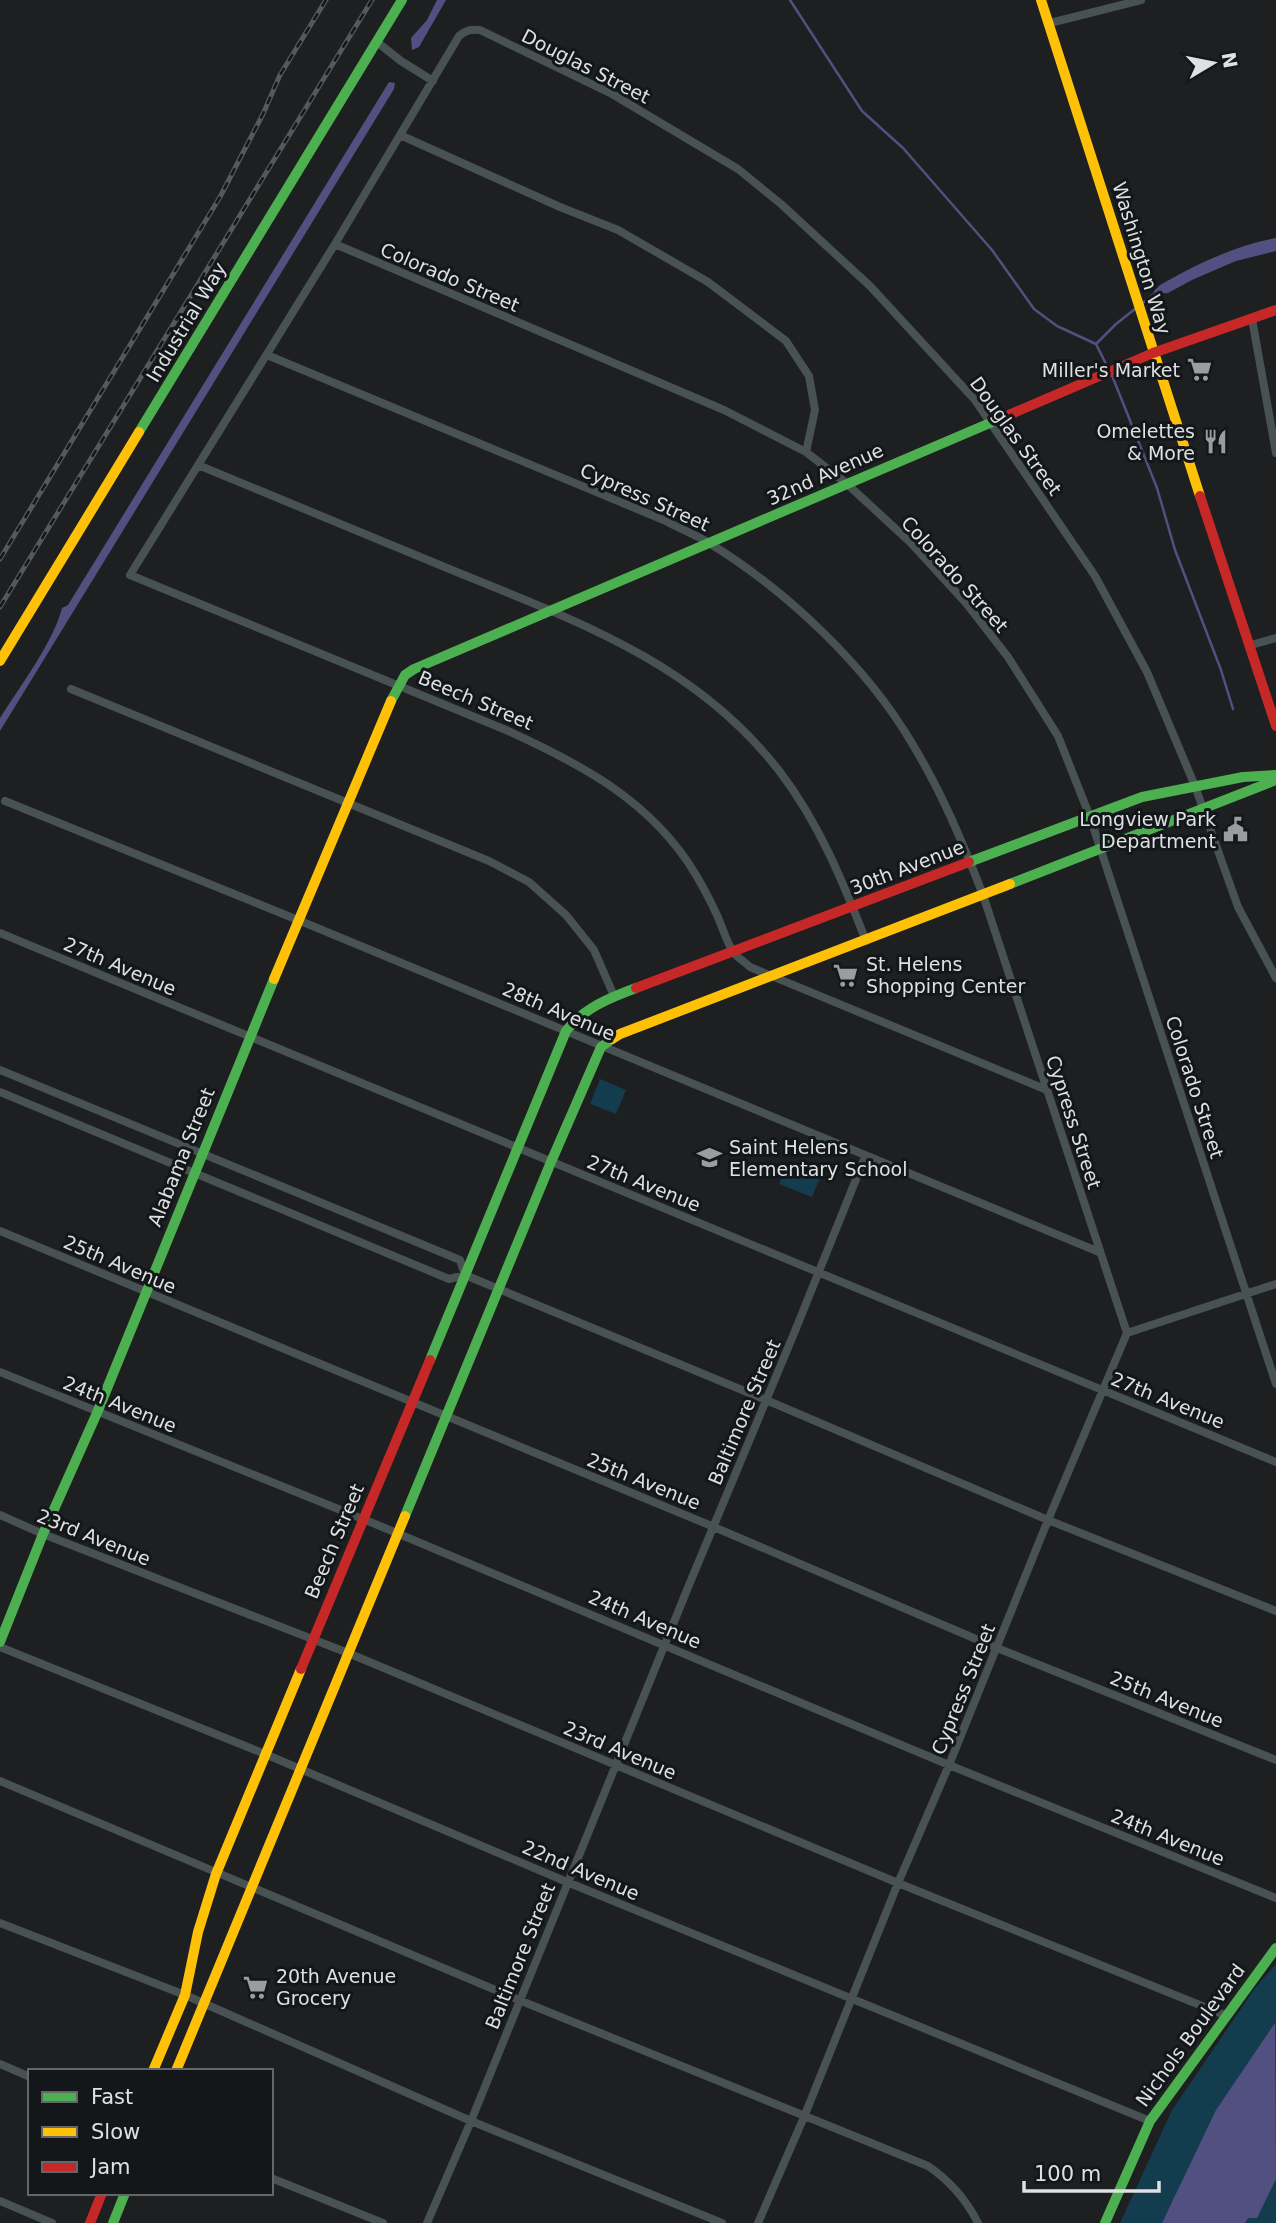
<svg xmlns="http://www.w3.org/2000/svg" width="1276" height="2223" font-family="'DejaVu Sans',sans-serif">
	<rect width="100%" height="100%" fill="#1d1f21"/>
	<!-- green -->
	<path fill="#133c4f" d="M600 1079 626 1090 616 1114 590 1104Z
		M787 1165 820 1178 812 1197 779 1184Z
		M1276 1964V2223H1120L1172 2110 1255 1988Z"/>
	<!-- water -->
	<path fill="#525081" d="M437 0H446L419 47 412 50 411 38 427 20Z
		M389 82 395 83 394 89 0 731V718C19 688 54 641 62 608L68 605Z
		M1276 238V251L1236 261 1192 280 1168 293 1154 294V291L1160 285C1197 264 1234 246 1276 238Z
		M1275 2023 1276 2179 1257 2218H1248L1245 2223H1162L1216 2110Z"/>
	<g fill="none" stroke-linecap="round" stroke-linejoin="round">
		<!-- stream -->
		<path stroke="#525081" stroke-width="2.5" d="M790 0 862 111 903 148 992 250 1034 309 1057 326 1096 344 1108 368
			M1140 305 1154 294
			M1096 344 1116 324 1135 309
			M1111 373 1157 488 1175 550 1221 670 1233 709"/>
		<!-- street -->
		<path stroke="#485253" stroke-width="8" d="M1050 23 1141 0
			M377 42 401 61 433 81
			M400 135 560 207 618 230 708 282 786 341 809 376 815 410 806 452
			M335 244 724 410 806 452 846 483 911 543 966 603 1008 657 1058 736 1090 817 1276 1384
			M1252 319 1276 453
			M267 355 666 521C680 529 696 535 709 543 786 590 867 666 913 745 942 793 963 843 983 895L1127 1333 1048 1520 949 1765 898 1883 804 2117 758 2223
			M198 465C281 500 364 534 447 568 571 619 695 661 780 772 819 823 843 882 866 941
			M1251 645 1276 638
			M71 689 489 861 529 882 566 915 594 950 614 996
			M5 801 298 920 1099 1252
			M0 933 1276 1462
			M0 1070 460 1260 465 1275
			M1047 1090 750 967C745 962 738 958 734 953 726 942 722 925 716 913 710 900 703 887 696 875 652 801 581 764 506 730L130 575 335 244 459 36C466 30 471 29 480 30L612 94 738 169 781 204 870 286 975 400 1095 576 1147 672 1195 786 1238 907 1276 978
			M0 1092 449 1279 465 1275 766 1400 1048 1520 1276 1611
			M0 1231 714 1527 997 1648 1276 1760
			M1127 1333 1276 1284
			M0 1372 380 1526 949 1765 1276 1898
			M0 1515 43 1534 348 1653 898 1883 1227 2016
			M0 1647 265 1754 567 1882 1150 2121
			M0 1781 519 2000 928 2166C950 2181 966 2199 978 2223
			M0 1923 185 1995 471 2121 722 2223
			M0 2064 30 2077
			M271 2178 383 2223
			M0 2201 52 2223
			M427 2223 471 2121 689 1585 795 1331 865 1157"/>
		<!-- fast -->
		<path stroke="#4caf50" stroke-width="10" d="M139 432 402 0
			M391 701 405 675 414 669 1004 417
			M969 862 1142 797 1243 777 1276 775
			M1010 884 1276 780
			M430 1360 566 1031C584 1008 609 998 636 988
			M405 1516 551 1162 601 1047 612 1039
			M0 1642 43 1534 97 1413 274 979
			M113 2223 125 2193
			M1105 2223 1150 2121 1276 1948"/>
		<!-- slow -->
		<path stroke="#ffc107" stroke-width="10" d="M1041 0 1200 496
			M0 661 139 432
			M274 979 391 701
			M612 1039 620 1034 1010 884
			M153 2071 185 1995 198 1932 216 1874 301 1669
			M176 2071 405 1516"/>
		<!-- jam -->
		<path stroke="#c62828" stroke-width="10" d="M1004 417 1153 353 1276 310
			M1200 496 1276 726
			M636 988 969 862
			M301 1669 430 1360
			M90 2223 102 2193"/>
		<defs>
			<path id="rail" d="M0 559 220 197 263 114 280 75 326 0
				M0 607 372 0"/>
		</defs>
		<!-- rail casing -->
		<use href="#rail" stroke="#545a5b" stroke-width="5"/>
		<!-- rail -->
		<use href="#rail" stroke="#131719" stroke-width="2.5" stroke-dasharray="8" stroke-linecap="butt"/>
	</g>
	<!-- icons -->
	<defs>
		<symbol id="supermarket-bare" viewBox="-9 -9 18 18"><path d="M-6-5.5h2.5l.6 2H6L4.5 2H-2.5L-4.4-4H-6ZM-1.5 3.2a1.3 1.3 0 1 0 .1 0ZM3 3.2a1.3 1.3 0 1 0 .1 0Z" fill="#9a9c9e" stroke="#131719" stroke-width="2.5" paint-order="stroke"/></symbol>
		<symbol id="restaurant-bare" viewBox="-9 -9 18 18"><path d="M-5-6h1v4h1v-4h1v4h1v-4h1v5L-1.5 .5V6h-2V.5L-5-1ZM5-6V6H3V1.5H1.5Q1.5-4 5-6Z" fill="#9a9c9e" stroke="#131719" stroke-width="2.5" paint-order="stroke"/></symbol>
		<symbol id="civic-bare" viewBox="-9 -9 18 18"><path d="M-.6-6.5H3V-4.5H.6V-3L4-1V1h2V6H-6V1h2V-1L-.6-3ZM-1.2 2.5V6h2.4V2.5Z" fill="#9a9c9e" stroke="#131719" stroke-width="2.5" paint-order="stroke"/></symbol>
		<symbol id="school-bare" viewBox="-9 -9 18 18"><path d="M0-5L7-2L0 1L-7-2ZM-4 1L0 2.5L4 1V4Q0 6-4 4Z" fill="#9a9c9e" stroke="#131719" stroke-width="2.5" paint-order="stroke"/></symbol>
	</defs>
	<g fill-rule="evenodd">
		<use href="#supermarket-bare" x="1182" y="352" width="35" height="35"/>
		<use href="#restaurant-bare" x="1198" y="424" width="35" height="35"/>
		<use href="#civic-bare" x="1218" y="812" width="35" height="35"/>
		<use href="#supermarket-bare" x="828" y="958" width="35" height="35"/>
		<use href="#school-bare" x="692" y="1140" width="35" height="35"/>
		<use href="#supermarket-bare" x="238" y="1970" width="35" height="35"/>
	</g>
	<g text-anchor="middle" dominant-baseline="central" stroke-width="6" stroke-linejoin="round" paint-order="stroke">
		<!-- street labels -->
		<g font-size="19" fill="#dee0e2" stroke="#131719">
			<text transform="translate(586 66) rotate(27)">Douglas Street</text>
			<text transform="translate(1142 258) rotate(73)">Washington Way</text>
			<text transform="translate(450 277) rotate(23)">Colorado Street</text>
			<text transform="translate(186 322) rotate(-59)">Industrial Way</text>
			<text transform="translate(1016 436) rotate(54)">Douglas Street</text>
			<text transform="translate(825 474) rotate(-24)">32nd Avenue</text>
			<text transform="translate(645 497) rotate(24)">Cypress Street</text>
			<text transform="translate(955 574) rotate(48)">Colorado Street</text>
			<text transform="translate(476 700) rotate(23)">Beech Street</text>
			<text transform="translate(907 867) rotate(-21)">30th Avenue</text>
			<text transform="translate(120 966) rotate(23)">27th Avenue</text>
			<text transform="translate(559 1011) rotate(23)">28th Avenue</text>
			<text transform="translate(1195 1087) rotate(72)">Colorado Street</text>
			<text transform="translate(1074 1122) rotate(72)">Cypress Street</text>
			<text transform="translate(181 1157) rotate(-68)">Alabama Street</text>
			<text transform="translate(644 1183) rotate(22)">27th Avenue</text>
			<text transform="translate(120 1264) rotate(23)">25th Avenue</text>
			<text transform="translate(1168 1400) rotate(22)">27th Avenue</text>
			<text transform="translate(120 1404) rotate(22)">24th Avenue</text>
			<text transform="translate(744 1412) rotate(-67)">Baltimore Street</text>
			<text transform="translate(644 1481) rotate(22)">25th Avenue</text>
			<text transform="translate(94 1537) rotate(22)">23rd Avenue</text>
			<text transform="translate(334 1541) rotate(-67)">Beech Street</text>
			<text transform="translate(645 1619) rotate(23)">24th Avenue</text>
			<text transform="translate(963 1689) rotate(-68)">Cypress Street</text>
			<text transform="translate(1167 1699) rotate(22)">25th Avenue</text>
			<text transform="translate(620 1750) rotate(23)">23rd Avenue</text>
			<text transform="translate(1168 1837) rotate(22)">24th Avenue</text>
			<text transform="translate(581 1870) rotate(23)">22nd Avenue</text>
			<text transform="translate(520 1956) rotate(-68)">Baltimore Street</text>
			<text transform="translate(1190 2035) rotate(-54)">Nichols Boulevard</text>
		</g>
		<!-- poi labels -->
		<g font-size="19" fill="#dee0e2" stroke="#131719" text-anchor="end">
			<text x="1180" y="370">Miller's Market</text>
			<text x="1195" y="431">Omelettes<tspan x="1195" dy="22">&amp; More</tspan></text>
			<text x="1216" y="819">Longview Park<tspan x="1216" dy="22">Department</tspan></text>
			<text x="866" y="964" text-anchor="start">St. Helens<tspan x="866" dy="22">Shopping Center</tspan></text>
			<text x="729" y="1147" text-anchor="start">Saint Helens<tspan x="729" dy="22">Elementary School</tspan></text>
			<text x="276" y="1976" text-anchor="start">20th Avenue<tspan x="276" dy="22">Grocery</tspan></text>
		</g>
	</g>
	<!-- legend -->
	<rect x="28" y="2069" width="245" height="126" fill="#131719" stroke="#646769" stroke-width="2"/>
	<rect x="42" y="2092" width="35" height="10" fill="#4caf50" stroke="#646769" stroke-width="2"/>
	<text x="91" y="2104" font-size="21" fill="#dee0e2">Fast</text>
	<rect x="42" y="2127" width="35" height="10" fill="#ffc107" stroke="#646769" stroke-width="2"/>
	<text x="91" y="2139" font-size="21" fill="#dee0e2">Slow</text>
	<rect x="42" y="2162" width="35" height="10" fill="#c62828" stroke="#646769" stroke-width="2"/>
	<text x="91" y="2174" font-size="21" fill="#dee0e2">Jam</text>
	<!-- north arrow -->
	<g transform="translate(1213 63) rotate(80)" stroke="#131719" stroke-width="5" paint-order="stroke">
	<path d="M0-5L12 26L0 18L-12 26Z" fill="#dee0e2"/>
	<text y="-10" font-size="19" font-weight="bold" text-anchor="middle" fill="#dee0e2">N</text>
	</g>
	<!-- scale -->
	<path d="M1024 2181v10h135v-10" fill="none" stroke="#dee0e2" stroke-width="3.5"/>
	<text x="1034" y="2181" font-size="21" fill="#dee0e2" stroke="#131719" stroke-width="5" paint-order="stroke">100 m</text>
</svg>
